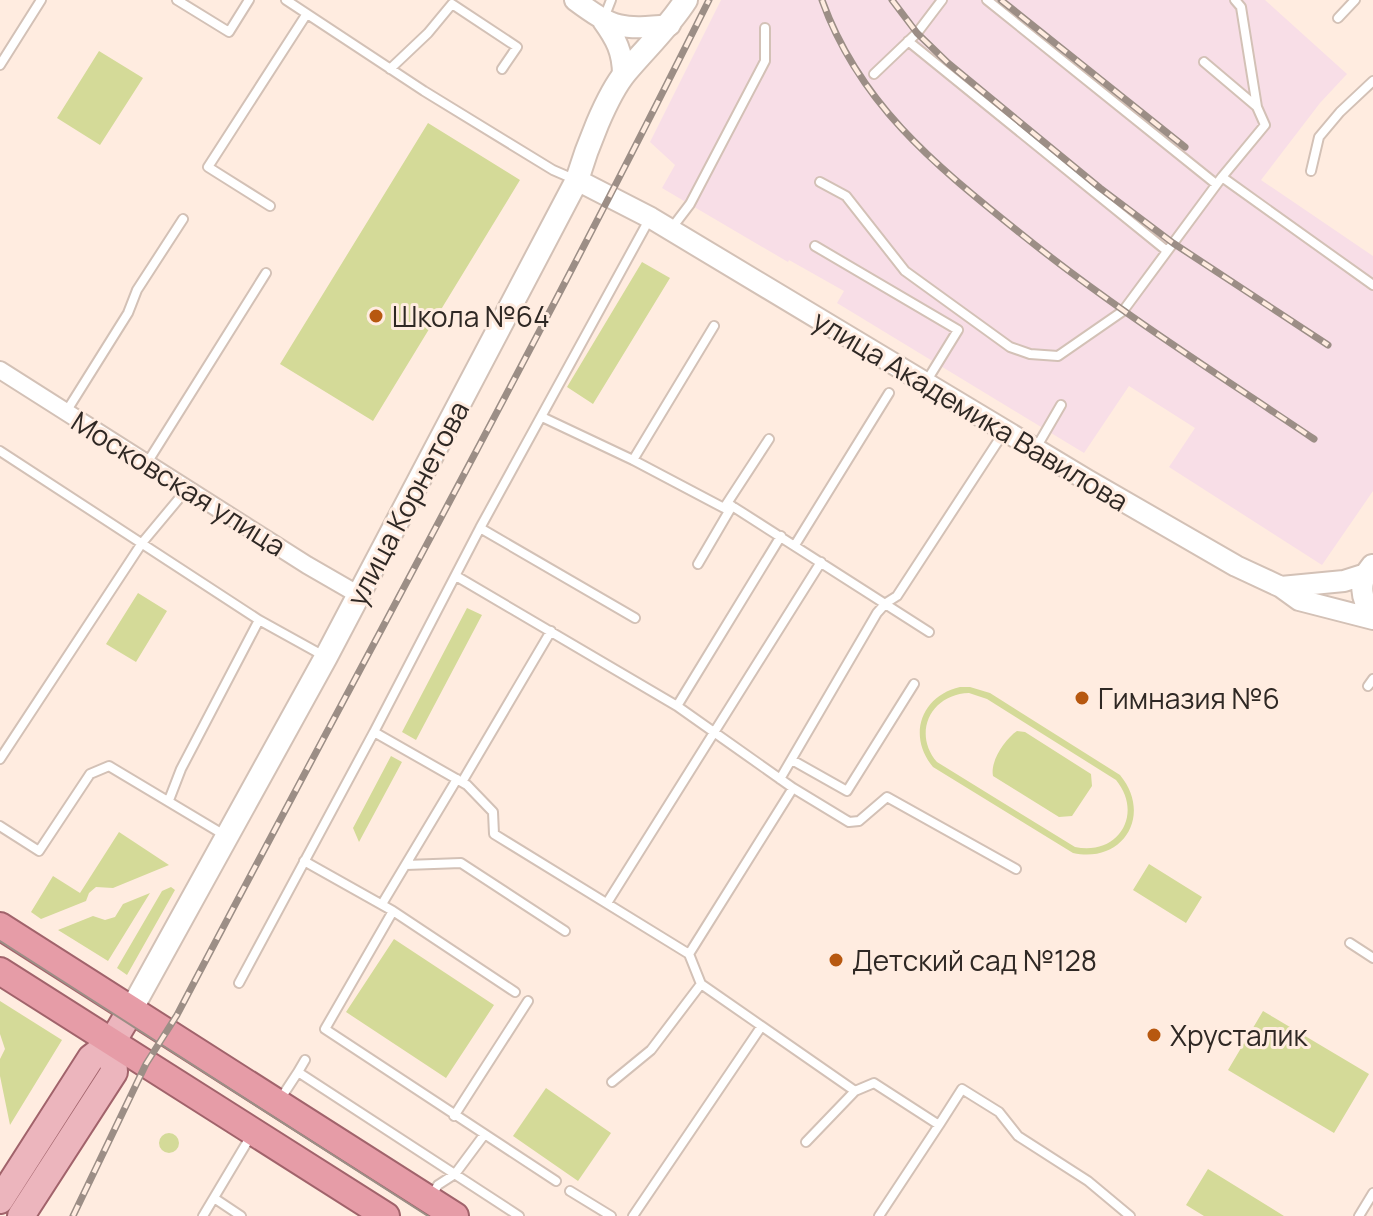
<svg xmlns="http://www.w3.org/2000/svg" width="1373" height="1216" font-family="Manrope,sans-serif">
	<rect width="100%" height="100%" fill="#ffece0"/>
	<!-- industrial -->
	<path fill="#f8dee7" d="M721 0H1265L1347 74 1320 103 1261 180 1373 256V491L1322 565 1169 467 1195 428 1129 386 1084 453 837 303 844 291 789 260 788 262 662 188 675 165 650 142Z"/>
	<!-- green -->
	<path fill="#d4da98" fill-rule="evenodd" d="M99 51 143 78 100 145 57 118Z
		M428 123 520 180 373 421 280 364Z
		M642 262 670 278 593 404 567 387Z
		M138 593 167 611 136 662 106 644Z
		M467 608 482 615 416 740 402 732Z
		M960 687H970L990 693 1120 775C1153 815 1123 864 1073 853L933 767C907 736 921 696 960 687ZM969 693 987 699 1116 780C1144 814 1118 856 1075 847L937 762C912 733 931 694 969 693Z
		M1017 731 1025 732 1091 774 1092 786 1072 816 1059 817 993 776C990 761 1005 739 1017 731Z
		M391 756 402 762 359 842 353 828Z
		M119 832 169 865 113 888 96 887 89 893 86 901 41 919 31 912 53 876 80 893Z
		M1149 864 1202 897 1186 923 1133 890Z
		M171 887 175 890 127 975 117 968 162 891Z
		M150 893 108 961 58 930 93 916 105 920 115 917 123 904Z
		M394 939 494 1005 446 1078 346 1012Z
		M0 1001 62 1040 10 1125 0 1076V1059L5 1049 0 1034Z
		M1263 1011 1369 1074 1334 1133 1228 1070Z
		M546 1088 611 1133 578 1181 513 1136Z
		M159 1143a10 10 0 1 1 20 0a10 10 0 1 1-20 0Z
		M1208 1169 1284 1216H1204L1186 1205Z"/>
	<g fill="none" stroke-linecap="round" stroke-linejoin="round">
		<defs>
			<path id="service" d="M177 0 229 32 249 0
				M286 0 424 91 553 170 576 180
				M987 0 1216 184 1219 181
				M1235 0 1241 7 1257 107 1265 125 1222 177 1373 285
				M604 18 611 0
				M1338 18 1355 0
				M908 41 1167 251
				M1204 62 1256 106
				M0 65 41 0
				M390 69 428 33 452 4 517 47 502 69
				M874 74 917 33 942 0
				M1311 171 1319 137 1340 112 1373 81
				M820 182 846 196 905 271 1010 347 1030 354 1058 356 1123 311 1222 177
				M270 206 208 167 306 15
				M671 229 690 204 765 61V28
				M815 246 958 330 926 382
				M66 412 128 313 137 290 183 219
				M542 417 633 460 724 508 732 506 929 632
				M1036 448 1061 405
				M0 451 259 620 324 656
				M633 460 714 326
				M147 463 266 273
				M724 508 769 439
				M480 528 635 618
				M795 545 889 393
				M698 564 732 506
				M456 576 677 706 793 788 689 954
				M1368 686 1373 679
				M677 706 781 536
				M374 732 480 528 650 218
				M0 759 142 543 187 489
				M792 760 847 791 914 684
				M780 779 877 613 886 603 897 596 1004 432
				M462 782 551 631
				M793 788 849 822 859 821 887 797 1016 869
				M169 800 181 769 259 620
				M0 826 39 851 90 774 109 766 226 836
				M304 861 393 911
				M406 865 461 863 565 931
				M607 903 821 562
				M382 904 457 779
				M1350 943 1373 958
				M239 983 374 732 467 785 493 812 494 834 689 954 701 984 855 1091 874 1083 939 1125 962 1089 999 1112 1018 1136 1088 1181 1130 1216
				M515 992 393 911 325 1029 556 1181
				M298 1072 305 1060
				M612 1082 651 1050 701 984
				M279 1101 298 1072 519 1216
				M454 1116 528 1001
				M806 1142 855 1091
				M570 1191 611 1216
				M432 1195 438 1185 455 1174 484 1135
				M214 1198 241 1216
				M203 1216 252 1134
				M633 1216 761 1027
				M879 1216 939 1125
				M1359 1216 1373 1193"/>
			<path id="minor" d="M0 370 307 565 359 595"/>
			<path id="tertiary" d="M575 0C614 29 622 30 670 25
				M603 21C616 39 623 52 623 75
				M577 180 651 218 1087 480 1236 566 1281 587 1299 600 1373 619
				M1372 565C1358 581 1360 599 1373 615
				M1281 587 1344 581 1366 574"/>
			<path id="secondary" d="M131 1010 326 657 577 180C586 150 606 96 626 72 647 47 668 28 686 0"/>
			<path id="primary" d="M0 1200 91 1058 112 1042 131 1010
				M21 1216 114 1072 112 1042"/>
			<path id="trunk" d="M0 926 455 1216
				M0 971 386 1216"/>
		</defs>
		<!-- service casing -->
		<use href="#service" stroke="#d3c1b6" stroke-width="12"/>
		<!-- minor casing -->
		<use href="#minor" stroke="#d3c1b6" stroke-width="20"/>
		<!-- tertiary casing -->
		<use href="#tertiary" stroke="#d3c1b6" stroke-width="24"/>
		<!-- secondary casing -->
		<use href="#secondary" stroke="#d3c1b6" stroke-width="26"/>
		<!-- primary casing -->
		<use href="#primary" stroke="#a1636b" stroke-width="30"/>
		<!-- trunk casing -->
		<use href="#trunk" stroke="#a1636b" stroke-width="30"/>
		<!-- service -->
		<use href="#service" stroke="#fff" stroke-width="8"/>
		<!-- minor -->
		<use href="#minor" stroke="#fff" stroke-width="16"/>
		<!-- tertiary -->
		<use href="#tertiary" stroke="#fff" stroke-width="20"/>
		<!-- secondary -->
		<use href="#secondary" stroke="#fff" stroke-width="22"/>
		<!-- primary -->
		<use href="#primary" stroke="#ecb5bd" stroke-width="26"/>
		<!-- trunk -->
		<use href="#trunk" stroke="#e69ca7" stroke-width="26"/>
		<!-- tram -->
		<path stroke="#9c8e86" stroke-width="2" d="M0 941 428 1216"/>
		<defs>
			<path id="rail" d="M822 0C859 103 933 163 1015 229 1110 306 1213 371 1314 439
				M892 0 917 33 948 63 1100 188 1173 243 1328 345
				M1001 0 1185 147
				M73 1216 146 1064 177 1015C354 677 539 342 709 0"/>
		</defs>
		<!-- rail casing -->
		<use href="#rail" stroke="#9c8e86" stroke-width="7"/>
		<!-- rail -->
		<use href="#rail" stroke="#ffece0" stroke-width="4" stroke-dasharray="12" stroke-linecap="butt"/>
	</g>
	<!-- markers -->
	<g fill="#b75810" stroke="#ffece0" stroke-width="3">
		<circle cx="376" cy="316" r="8"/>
		<circle cx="1082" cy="698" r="8"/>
		<circle cx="836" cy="960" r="8"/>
		<circle cx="1154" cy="1035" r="8"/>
	</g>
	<g text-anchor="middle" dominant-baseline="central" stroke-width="6" stroke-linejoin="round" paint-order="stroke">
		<!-- poi labels -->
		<g font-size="28" fill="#2f2824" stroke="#ffece0" text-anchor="start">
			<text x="392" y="316">Школа №64</text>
			<text x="1098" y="698">Гимназия №6</text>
			<text x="852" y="960">Детский сад №128</text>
			<text x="1170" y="1035">Хрусталик</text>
		</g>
		<!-- street labels -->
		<g font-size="28" fill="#2f2824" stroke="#ffece0">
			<text transform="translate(971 410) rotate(31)">улица Академика Вавилова</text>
			<text transform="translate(179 483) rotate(32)">Московская улица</text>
			<text transform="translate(407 503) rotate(-62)">улица Корнетова</text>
		</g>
	</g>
</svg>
